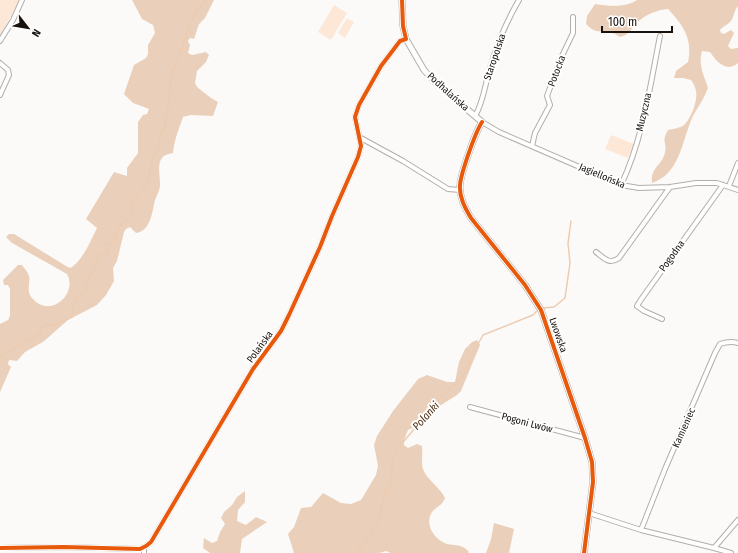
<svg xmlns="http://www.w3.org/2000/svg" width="738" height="553" font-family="'Fira Sans Condensed',sans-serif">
	<rect width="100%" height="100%" fill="#fcfaf8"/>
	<!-- green -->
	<path fill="#fde8d8" d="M0 0H19L0 37Z
		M334 5 347 13 331 40 318 32Z
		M347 18 354 22 345 38 338 33Z
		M611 135 634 144 628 158 605 149Z"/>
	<!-- forest -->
	<path fill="#ead0ba" d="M132 0H214L205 18 199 24 194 39 190 38 188 41 190 45 188 53 192 55 206 52 209 55 206 62 197 71 195 83 197 87 211 98 218 102 213 116 191 115 183 117C179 129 174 140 173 153 169 154 164 155 162 158 157 164 160 176 160 182 161 188 157 195 155 200 152 212 151 231 136 233L130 227 126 229 124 232 117 261 113 268 114 281 106 295 97 305 68 320 43 342 25 352 17 361 9 360 8 364 11 367 0 392V324L8 320 10 316V289L8 285H4L3 280 18 265H22C24 268 28 272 29 276 31 283 25 291 33 299 51 319 78 293 67 274L12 243 6 237 9 234H14L66 266 70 268C82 262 91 240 97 228L86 219 114 172 127 176V168L138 153V122L143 115 147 114 149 109 133 103 124 94 134 65 146 58 148 54V45L155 33 153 25 142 19Z
		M637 0H738V6C734 11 734 16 731 21 728 25 723 26 720 30L721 33 724 34 731 30 734 33 728 46 731 49 738 48V63C726 73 717 62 710 52L702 51C698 65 704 75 708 88 704 99 697 108 692 118 682 141 680 174 652 183 650 167 663 165 665 152 667 142 661 142 668 130 672 129 679 128 683 126 691 119 698 101 696 91 695 86 693 83 691 80L683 78H674L676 71 688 62C693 39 683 25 668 9 657 10 647 14 639 21 630 28 633 33 620 37 606 26 599 38 586 24L587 16 595 4C609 6 625 8 637 0Z
		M477 340 480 345 461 391 457 395 438 407 423 424 408 430 404 440V445L408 448 417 444 422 446C423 453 421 462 423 469 427 480 440 487 445 498 442 507 434 507 431 514 425 526 435 540 447 544 456 546 463 544 469 552L468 553H390L386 551 379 553H294L288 534 294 527 301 508 311 507 323 493 341 503 351 504 361 500 376 475 378 466 374 445 377 436 393 411 418 379 427 375 447 382H455L459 362 465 349 472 342Z
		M245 491V502L238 510 237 521 246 525 256 517 267 522 242 539 240 553H210L203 548 204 538 212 543 217 541 220 532 225 524 221 518 224 512 232 505 237 497Z
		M494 523 514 529 509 553H486L491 539Z"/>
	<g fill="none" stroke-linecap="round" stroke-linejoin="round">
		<!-- stream -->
		<path stroke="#edcbb0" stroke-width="1.5" d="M543 308 554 307 565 298 570 263 568 243 571 221
			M0 358 4 353 17 347 23 342 40 334 41 327 44 325H53L72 317 73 304 77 296 84 292 86 288 87 280 96 266 98 258 100 255 108 253 109 251 106 249V246L108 243C113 244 115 242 117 238L113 235 114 232H117L122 223 131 216 133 210 132 200 133 198 138 196V193C149 187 149 169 153 158 155 154 158 151 159 147 161 143 158 139 160 135 161 133 164 131 165 128 166 126 165 123 165 122 165 117 168 112 168 107 171 93 168 77 175 65 175 61 177 60 179 57 186 38 191 14 206 0
			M355 553 372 534 379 519 385 492 390 484 393 459 399 447 441 397 462 377 467 369 473 353 483 335 533 315 537 311"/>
		<defs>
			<path id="minor" d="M0 41 13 20 22 0
				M0 63 8 70 9 75 0 95
				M475 116C483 103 485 86 489 71 496 47 506 22 519 0
				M482 122 499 132 621 185 639 188 670 187 696 183H717L738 190
				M359 137 403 161 448 189 460 190
				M532 146 535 133 550 105 547 96 561 58 573 33V17
				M621 185C643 139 650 86 660 36
				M729 186 738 163
				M596 252C604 258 609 265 619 258L670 187
				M662 319 644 311 637 306 640 301 723 185
				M470 407 585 438
				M589 513 641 530 714 548 738 520
				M641 530 665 469 715 353 720 344C726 342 731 341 738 343
				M144 547V553
				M0 548 64 547 140 549 146 546 151 542 253 369 281 331 289 315 320 247 332 216 358 157 361 146 355 117 359 105 381 66 400 41 406 39
				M714 548 731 553"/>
			<path id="tertiary" d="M402 0 403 26 406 39 424 70 435 82 482 122C475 133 461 173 460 185 459 197 465 208 471 218L525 285 541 310 585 438 592 462 593 482 584 553"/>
		</defs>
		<!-- minor casing -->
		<use href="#minor" stroke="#b2aeaa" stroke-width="6"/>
		<!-- tertiary casing -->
		<use href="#tertiary" stroke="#b2aeaa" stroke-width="7"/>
		<!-- minor -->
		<use href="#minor" stroke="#fffefe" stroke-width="4"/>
		<!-- tertiary -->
		<use href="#tertiary" stroke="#fffefe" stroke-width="5"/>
		<defs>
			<path id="cycleway" d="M482 122C475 133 461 173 460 185 459 197 465 208 471 218L525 285 541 310 585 438 592 462 593 482 584 553
				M0 548 64 547 140 549 146 546 151 542 253 369 281 331 289 315 320 247 332 216 358 157 361 146 355 117 359 105 381 66 400 41 406 39 403 26 402 0"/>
		</defs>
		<!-- cycleway casing -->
		<use href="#cycleway" stroke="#fff" stroke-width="6"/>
		<!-- cycleway -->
		<use href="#cycleway" stroke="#e8590c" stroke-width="4"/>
	</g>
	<g text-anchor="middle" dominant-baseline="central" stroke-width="4" stroke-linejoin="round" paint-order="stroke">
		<!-- street labels -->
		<g font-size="10" fill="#19110b" stroke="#fff">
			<text transform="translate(495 57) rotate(-71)">Staropolska</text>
			<text transform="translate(557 71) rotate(-69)">Potocka</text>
			<text transform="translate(448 92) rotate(42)">Podhalańska</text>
			<text transform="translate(644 112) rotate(-77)">Muzyczna</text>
			<text transform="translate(602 176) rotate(23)">Jagiellońska</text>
			<text transform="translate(672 256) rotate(-54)">Pogodna</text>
			<text transform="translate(558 335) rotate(71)">Lwowska</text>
			<text transform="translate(260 347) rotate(-54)">Polańska</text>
			<text transform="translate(527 423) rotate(15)">Pogoni Lwów</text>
			<text transform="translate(684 428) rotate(-66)">Kamieniec</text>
		</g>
		<!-- water labels -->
		<g font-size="11" font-style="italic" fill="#503012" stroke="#fff">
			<text transform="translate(426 416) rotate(-48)">Polanki</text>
		</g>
	</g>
	<!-- north arrow -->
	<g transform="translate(28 28) rotate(121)" stroke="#ffffff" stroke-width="3" paint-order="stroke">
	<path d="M0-3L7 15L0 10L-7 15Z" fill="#19110b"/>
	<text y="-6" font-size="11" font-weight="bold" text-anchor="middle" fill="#19110b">N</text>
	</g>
	<!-- scale -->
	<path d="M602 26v6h70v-6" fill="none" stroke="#19110b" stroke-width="2"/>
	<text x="608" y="26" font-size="12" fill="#19110b" stroke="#ffffff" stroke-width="3" paint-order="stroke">100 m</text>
</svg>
